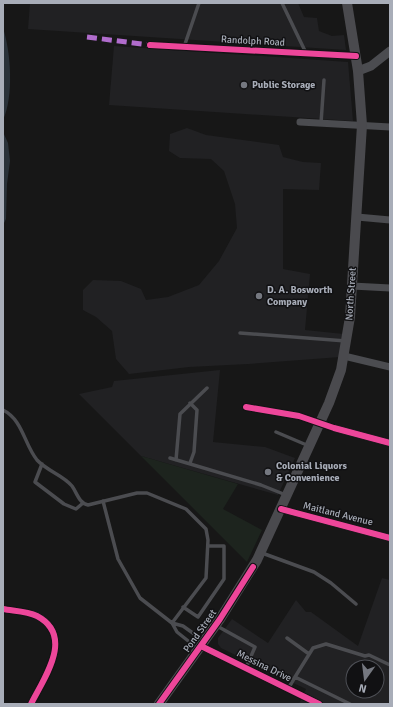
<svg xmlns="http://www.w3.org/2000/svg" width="393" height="707" font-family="Signika,sans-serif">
	<rect width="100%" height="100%" fill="#171717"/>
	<!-- built -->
	<path fill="#212123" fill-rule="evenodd" d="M30 3H298L304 17 317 18 319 31 332 36 344 35 346 50 28 29Z
		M114 46 348 62 353 121 109 105Z
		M187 128 206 135 279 145 283 157 303 162 321 163 319 190 283 189V269L310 274 305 330 344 334 340 357 248 364 189 367 129 374 116 359 112 331 96 317 83 310V290L93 280 121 281 141 289 146 300 168 297 199 285 219 261 237 228 235 204 224 171 211 159 180 158 169 151 170 134Z
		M220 370 213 442 265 447 295 458 278 495 141 456 79 394 112 387 114 381Z
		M382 578 390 580V704H299L306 689 221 648 218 644V638L232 619 268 643 296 600 306 612H311L358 646ZM353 667H377V691H353Z"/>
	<!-- green -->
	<path fill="#1d241e" d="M141 456 238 484 223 509 262 530 247 562Z"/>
	<!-- water -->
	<path fill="#2a3239" d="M3 28C11 52 14 97 3 120Z
		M3 132 8 143 10 161 7 184 6 219 3 225Z"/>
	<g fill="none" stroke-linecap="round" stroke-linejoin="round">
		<!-- service -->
		<path stroke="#4b4c50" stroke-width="3.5" d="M282 3 306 53
			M184 47 199 3
			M321 123 324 80
			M240 333 346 341
			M3 410C23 420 24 444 37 460 47 471 63 475 72 486 77 493 79 503 88 505L137 493H147L186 509 206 529 208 540 206 578 172 623
			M276 432 309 446
			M170 458 261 485 286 495
			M176 460 180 414 207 388
			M190 463 194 452 197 410 190 403
			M42 464 35 482 64 504 76 509 83 503
			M103 501 118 559 140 598 172 623 183 626 204 641
			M262 553 314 572 331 583 356 604
			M183 607 198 617 224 579V546H208
			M172 623 177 632 197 648
			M217 626 255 647 246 668
			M287 638 309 654
			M295 677 313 648 326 644 365 656 369 655 390 665
			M288 689 295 677 350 704"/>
		<!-- minor -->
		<path stroke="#4b4c50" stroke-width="7" d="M150 45 356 56
			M300 122 390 127
			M357 217 390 220
			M352 286 390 288
			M344 356 390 367
			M246 407 299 416 334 428 390 443
			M281 509 390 538
			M3 609C14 611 27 611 37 616 75 636 44 678 31 704
			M201 646 319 704"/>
		<!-- tertiary -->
		<path stroke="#4b4c50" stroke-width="9" d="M358 71 371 66 390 51"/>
		<!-- secondary -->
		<path stroke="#4a4a4e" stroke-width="10" d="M159 704 220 619 257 560 329 403 341 370 350 317 362 125 358 71 347 3"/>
		<!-- quiet -->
		<path stroke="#b06ccc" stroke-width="5" stroke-dasharray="10 5" stroke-linecap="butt" d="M87 37 150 45"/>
		<defs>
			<path id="cycleway" d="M150 45 356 56
				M246 407 299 416 334 428 390 443
				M281 509 390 538
				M3 609C14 611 27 611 37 616 75 636 44 678 31 704
				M201 646 319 704
				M159 704 220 619 253 567"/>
		</defs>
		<!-- cycleway casing -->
		<use href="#cycleway" stroke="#111113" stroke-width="8"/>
		<!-- cycleway -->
		<use href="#cycleway" stroke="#ed469a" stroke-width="6"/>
	</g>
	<!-- markers -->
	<g fill="#757880" stroke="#111113" stroke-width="1.5">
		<circle cx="244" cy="85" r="4"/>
		<circle cx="259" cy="296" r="4"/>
		<circle cx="268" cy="472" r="4"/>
	</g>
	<g text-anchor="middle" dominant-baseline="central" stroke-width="3" stroke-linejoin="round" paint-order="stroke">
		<!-- street labels -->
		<g font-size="10" fill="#a8adb8" stroke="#111113">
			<text transform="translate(253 41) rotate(3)">Randolph Road</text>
			<text transform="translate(351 294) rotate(-86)">North Street</text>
			<text transform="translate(338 514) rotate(14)">Maitland Avenue</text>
			<text transform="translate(200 631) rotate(-55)">Pond Street</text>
			<text transform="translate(264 666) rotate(26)">Messina Drive</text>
		</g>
		<!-- poi labels -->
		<g font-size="10" font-weight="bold" fill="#a8adb8" stroke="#111113" text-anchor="start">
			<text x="252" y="85">Public Storage</text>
			<text x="267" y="290">D. A. Bosworth<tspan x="267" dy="12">Company</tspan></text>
			<text x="276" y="466">Colonial Liquors<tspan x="276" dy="12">&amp; Convenience</tspan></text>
		</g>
	</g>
	<!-- border -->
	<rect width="393" height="707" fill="none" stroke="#a8adb8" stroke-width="8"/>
	<!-- north arrow -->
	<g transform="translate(365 679) rotate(194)"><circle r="19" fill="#111113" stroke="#4d4f55"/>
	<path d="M0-3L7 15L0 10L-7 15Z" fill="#757880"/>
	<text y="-6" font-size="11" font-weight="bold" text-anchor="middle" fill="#a8adb8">N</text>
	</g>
</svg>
